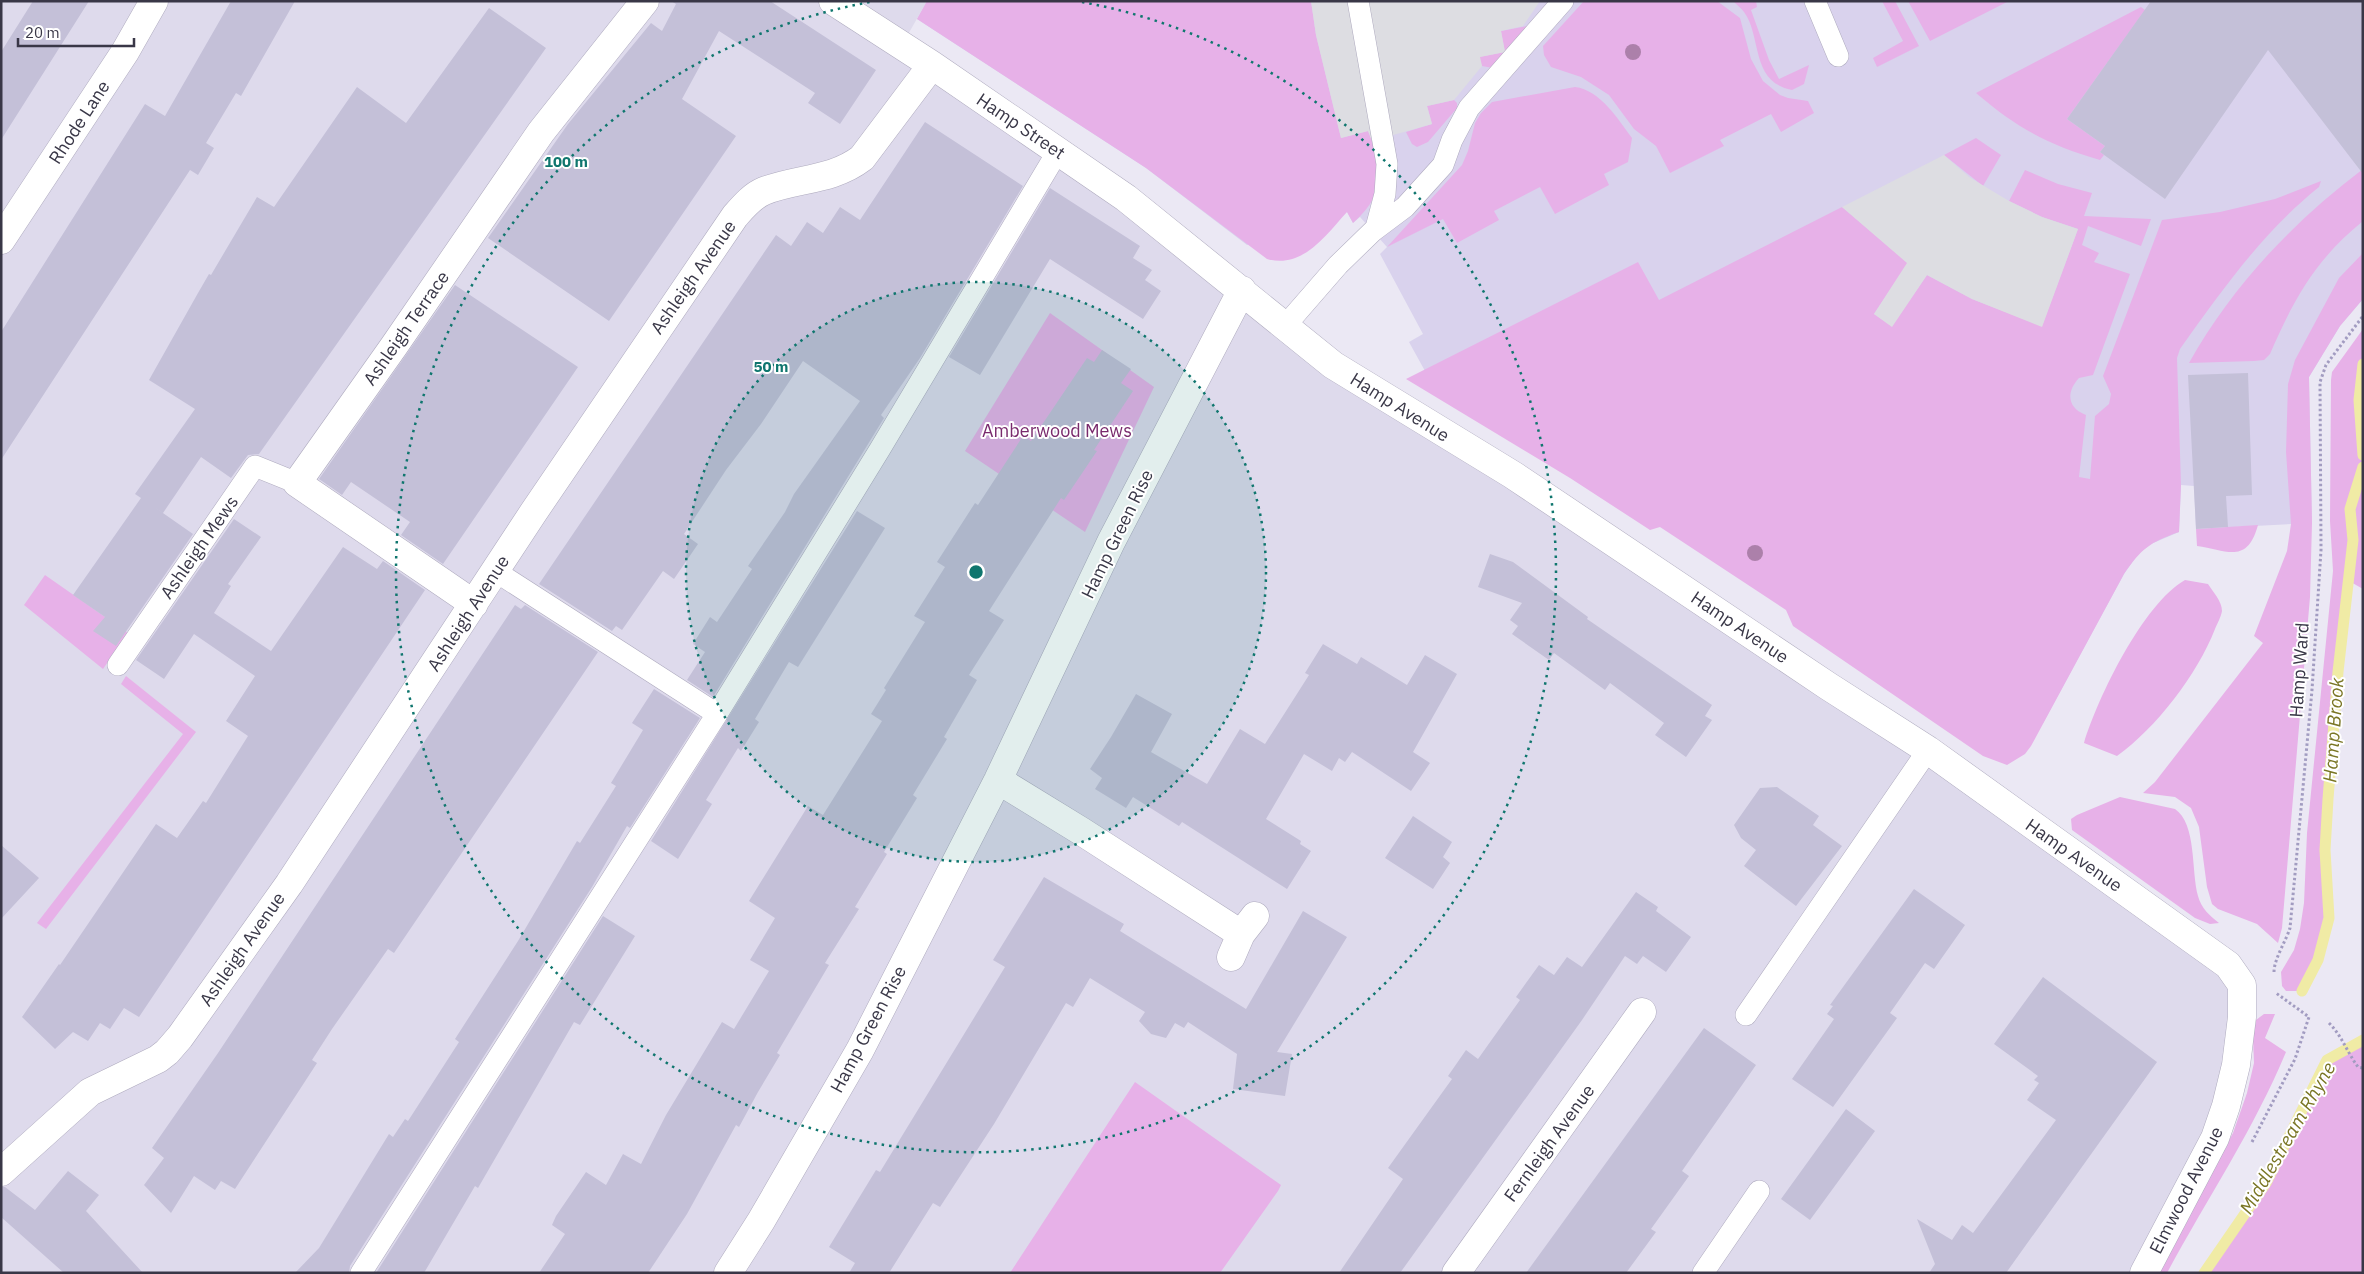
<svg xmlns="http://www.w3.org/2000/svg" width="2364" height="1274" font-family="'IBM Plex Sans',sans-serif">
	<rect width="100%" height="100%" fill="#ebe8f4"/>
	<!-- residential -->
	<path fill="#dedaec" d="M1 1H927L902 45 1242 290 2228 965 2236 1065 2144 1273H1Z"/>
	<!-- education -->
	<path fill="#d9d2ed" d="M927 1H2363V299L2340 326 2309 377 2312 523 2196 529 2194 486 2181 485 2179 532 2151 544 2138 554 2124 574 2043 723 1565 391 1425 371 1409 342 1423 334 1380 254 1387 247 1360 217 1353 223 1347 212 1247 245 1146 168 917 19Z"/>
	<!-- green -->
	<path fill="#e7b1e8" d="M927 1H1311L1316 35 1341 138 1368 131C1384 169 1386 194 1353 223L1347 212C1326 235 1303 269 1267 259L1146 168 917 19Z
		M1584 1H1717L1740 18 1751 59 1763 81 1780 95 1788 98 1808 101 1814 113 1781 132 1771 114 1720 140 1724 146 1670 173 1656 146 1634 129 1609 95 1581 77 1551 67 1544 55 1543 46Z
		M1733 1H1756L1757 7 1751 10 1769 60 1779 79 1809 65 1804 84 1792 90C1750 82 1762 36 1744 12 1741 8 1736 4 1733 1Z
		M1882 1H1895L1919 46 1877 67 1873 58 1903 41Z
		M1908 1H2009L1930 41Z
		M2141 7 2145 10 2067 119 2105 146 2100 152 2104 155 2100 160C2048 145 2017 128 1976 93Z
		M1527 26 1493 68 1482 66 1479 57 1505 52 1501 31Z
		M1575 87C1600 90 1618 119 1632 138L1628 162 1604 174 1609 185 1555 214 1540 187 1494 211 1499 220 1457 243 1443 219 1387 247 1462 165 1468 151 1475 123 1481 113 1492 102Z
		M1454 100 1457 103V108L1428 142 1417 147 1412 144 1406 132 1432 124 1427 106Z
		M1976 138 2001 155 1983 186 1944 155Z
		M2363 169V221C2315 260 2294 299 2270 354L2264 360 2254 361 2189 363C2233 285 2292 223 2363 169Z
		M2025 170 2058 184 2092 193 2084 216 2151 219 2141 246 2088 226 2082 245 2099 253 2094 262 2130 274 2093 375 2079 378C2066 392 2067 408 2086 415L2079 477 2090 479 2095 416 2109 404 2111 394 2103 376 2162 220 2220 212 2275 199 2321 181 2319 187C2263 232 2222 290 2180 349L2177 358 2181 485 2179 532C2150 542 2141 549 2124 574L2031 746 2025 754 2007 765 1983 756 1793 626 1786 610 1660 527 1650 530 1570 478 1406 379 1638 262 1659 300 1842 207 1908 263 1874 314 1892 326 1927 275 1972 299 2042 326 2078 229 2042 217 2009 201Z
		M2363 253V299L2340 326 2309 377 2312 523 2310 597 2282 928 2278 943 2257 924 2218 909 2212 904 2207 887 2199 827 2191 808 2175 797 2143 793 2155 782 2263 643 2254 636 2287 551 2291 524 2286 452 2288 384 2295 360 2339 278Z
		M1050 313 1154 387 1085 532 965 451Z
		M2363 329V589L2349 581 2338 672 2328 799 2325 850 2329 918 2318 960 2302 991H2286L2282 986 2281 972 2294 950 2300 929 2304 903 2307 833 2333 571 2330 521 2331 380 2332 372Z
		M2258 525C2247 565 2227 550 2197 546L2196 529Z
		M45 575 128 633 103 669 24 605Z
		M2185 580 2208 584C2213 592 2222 601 2222 611 2221 617 2217 624 2215 629 2197 675 2156 728 2117 756L2084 743C2098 697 2143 604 2185 580Z
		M126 676 196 732 46 929 37 923 183 734 121 684Z
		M2120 797 2175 809C2197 824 2191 872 2198 896 2201 908 2210 916 2219 923L2210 924 2195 918 2072 830 2071 819 2077 815Z
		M2264 1014H2275L2265 1038 2286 1052C2254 1129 2207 1199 2167 1273H2158L2233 1133 2247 1093 2254 1063 2253 1038 2256 1020Z
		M2363 1040V1273H2204L2266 1183 2327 1060Z
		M1135 1082 1281 1185 1278 1191 1220 1273H1010Z"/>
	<!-- parking -->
	<path fill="#dddde2" d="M1311 1H1540L1523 26 1501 31 1505 52 1480 57 1482 66 1454 100 1427 106 1432 124 1372 141 1368 131 1341 138 1316 35Z
		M1944 155 1969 177 2009 201 2042 217 2078 229 2042 327 1972 299 1927 275 1892 327 1874 314 1907 263 1842 207Z"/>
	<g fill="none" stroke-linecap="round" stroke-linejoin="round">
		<!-- stream -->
		<path stroke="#f0eba5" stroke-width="11" d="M2363 364 2359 400 2363 455
			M2302 991 2318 960 2329 918 2325 850 2328 799 2338 672 2353 540 2350 509 2363 467
			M2204 1273 2266 1183 2327 1060 2363 1040"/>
	</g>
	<!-- building -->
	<path fill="#c4c0d8" d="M33 1H89L1 140V52Z
		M231 1H295L241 96 236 93 206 143 214 148 198 175 190 170 1 460V332L145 104 165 116Z
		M671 1H770L876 70 840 124 808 103 815 93 719 31 682 99 736 136 609 321 488 238 568 124 651 23 662 31 676 4Z
		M2151 1H2363V174L2268 50 2165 199 2100 152 2105 146 2067 119Z
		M489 8 546 48 259 454 248 455 231 478 201 457 163 513 150 504 193 534 116 646 93 631 105 617 73 595 141 498 135 494 195 409 149 380 198 293 209 274 211 275 257 197 274 207 357 87 406 123Z
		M925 122 1023 186 920 358 881 415 884 418 713 697 687 680 705 652 693 644 710 617 717 622 752 569 748 566 785 512 794 494 860 401 803 361 761 424 726 470 684 534 698 544 674 579 663 571 622 630 616 626 612 631 539 584 776 235 791 246 807 222 823 233 840 207 860 220Z
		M1050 188 1140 246 1133 258 1152 270 1145 280 1161 291 1143 319 1050 259 980 375 949 357Z
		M455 285 578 367 443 564 401 535 410 522 351 482 342 495 319 479Z
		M1102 350 1131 369 1121 383 1133 391 1094 450 1097 451 1064 500 1061 498 989 611 1004 620 969 675 977 680 944 737 947 739 913 795 917 798 884 852 887 854 855 907 859 909 825 963 829 965 777 1053 780 1055 758 1092 739 1127 736 1125 687 1214 648 1273H539L565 1234 552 1225 556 1216 586 1172 606 1185 623 1154 641 1164 666 1115 722 1022 734 1029 769 971 750 960 775 918 749 901 808 806 823 815 882 721 871 714 886 690 884 688 925 622 914 616 945 567 937 562 975 503 978 505 1023 436 1031 441 1087 358 1094 362Z
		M2248 373 2252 495 2226 496 2228 527 2196 529 2188 375Z
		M857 511 885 528 798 667 789 662 755 719 759 722 741 751 738 748 706 800 712 804 678 859 651 841Z
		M234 519 261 537 228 584 231 586 214 613 271 651 343 547 377 569 383 561 425 590 139 1017 124 1008 110 1029 100 1023 88 1041 73 1032 55 1049 22 1017 59 964 60 965 156 824 177 838 203 801 206 803 248 736 226 721 255 676 194 634 164 679 136 660Z
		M1490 554 1513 562 1588 617 1587 619 1712 705 1705 716 1712 720 1686 757 1655 735 1664 723 1610 683 1605 690 1554 653 1549 660 1512 634 1518 626 1510 620 1522 603 1478 587Z
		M515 605 521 609 525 605 598 652 394 953 388 949 332 1029 312 1060 317 1063 235 1189 221 1181 215 1190 194 1176 171 1213 144 1185 164 1158 152 1148 218 1053Z
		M1323 644 1357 664 1361 657 1407 685 1425 655 1457 674 1413 752 1430 763 1411 791 1352 752 1345 762 1339 758 1332 771 1304 754 1266 819 1301 841 1300 844 1311 851 1287 889 1182 822 1179 826 1133 797 1126 808 1095 789 1102 778 1090 769 1111 737 1136 694 1172 714 1151 752 1207 784 1240 729 1265 744 1309 675 1305 673Z
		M654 689 700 718 630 828 627 826 592 887 350 1266 349 1273H295L319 1248 389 1134 393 1137 405 1119 408 1121 459 1042 455 1039 518 941 577 841 580 843 616 786 611 783 643 730 632 723Z
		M1777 787 1819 816 1813 825 1842 846 1796 906 1744 866 1756 850 1741 838 1734 825 1760 788Z
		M1413 816 1452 842 1443 857 1450 863 1433 889 1385 858Z
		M1 845 39 878 1 919Z
		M1044 877 1124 924 1120 931 1246 1009 1303 911 1347 937 1277 1052 1292 1054 1285 1096 1233 1089 1237 1054 1188 1022 1184 1028 1175 1023 1166 1038 1151 1034 1139 1021 1145 1012 1090 978 1073 1007 1066 1003 994 1124 940 1207 933 1203 889 1273H849L855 1263 829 1247 876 1170 880 1172 1005 967 993 960Z
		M1914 889 1965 925 1934 969 1925 963 1890 1013 1897 1018 1833 1107 1792 1079 1834 1019 1827 1014 1833 1006 1830 1005Z
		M1636 892 1658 907 1656 911 1691 937 1666 972 1643 956 1637 964 1625 956 1582 1020 1400 1273H1339L1403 1179 1388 1168 1452 1079 1448 1076 1466 1050 1478 1059 1520 1000 1516 997 1539 965 1554 975 1567 957 1582 967Z
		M603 916 635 936 580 1025 574 1022 478 1188 475 1186 424 1273H376Z
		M2043 977 2157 1062 2006 1273H1929L1935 1264 1917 1219 1952 1240 1962 1225 1973 1233 2056 1120 2027 1100 2039 1083 2034 1080 2038 1076 1994 1044Z
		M1704 1028 1756 1065 1682 1171 1689 1176 1651 1229 1656 1232 1626 1273H1526Z
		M1846 1109 1875 1131 1810 1220 1781 1199Z
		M68 1171 99 1195 86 1211 143 1273H64L1 1217V1187H5L35 1210Z"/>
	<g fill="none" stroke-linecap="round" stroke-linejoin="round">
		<defs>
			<path id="service" d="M1358 1 1387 164 1385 194 1376 228
				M1815 1 1838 56
				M1285 326 1338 265 1373 231 1405 207 1443 165 1452 140 1469 108 1563 1
				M495 571 717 714
				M118 665 255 466 297 483
				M1746 1015 1928 750
				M361 1273 717 714 880 449 1058 151
				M1703 1273 1759 1191"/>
			<path id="minor" d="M833 1 932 65 1126 198 1333 365 1513 475 1828 686 1928 750 2228 965 2242 985V1017L2236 1065 2226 1106 2215 1138 2144 1273
				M1 240 125 52 154 1
				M474 604 297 483 394 346 541 132 645 1
				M998 780 1081 831 1241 934 1255 916
				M1231 957 1241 934
				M1 1172 90 1092 158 1059 167 1052 180 1037 289 884 533 513 735 216C743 207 752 196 764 191 797 178 832 181 862 158L932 65
				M728 1273 761 1221 860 1050 998 780 1111 542 1242 290
				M1456 1273 1642 1012"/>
		</defs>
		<!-- service casing -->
		<use href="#service" stroke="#afabbf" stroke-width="22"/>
		<!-- minor casing -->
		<use href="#minor" stroke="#afabbf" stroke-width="29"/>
		<!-- path -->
		<path stroke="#a29cc1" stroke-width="3" stroke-dasharray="2.5 2.5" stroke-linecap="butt" d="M2274 972C2274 959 2286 941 2290 928L2312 690 2321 550 2320 382 2326 365 2363 316
			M2329 1023C2342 1036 2347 1052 2358 1067L2363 1068
			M2252 1142 2295 1059 2309 1017 2276 993"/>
		<!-- service -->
		<use href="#service" stroke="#fff" stroke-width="21"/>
		<!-- minor -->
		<use href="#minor" stroke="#fff" stroke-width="28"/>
	</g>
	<!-- trees -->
	<g fill="#ac80aa">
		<circle cx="1633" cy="52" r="8"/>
		<circle cx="1755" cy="553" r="8"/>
	</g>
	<!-- distance rings -->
	<circle cx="976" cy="572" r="290" fill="#0f766e" fill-opacity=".12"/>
	<g fill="none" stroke="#0f766e" stroke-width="2.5" stroke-dasharray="2.5 5">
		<circle cx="976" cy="572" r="290"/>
		<path d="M1082 2A580 580 0 1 1 870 2"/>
	</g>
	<g text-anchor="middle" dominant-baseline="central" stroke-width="4" stroke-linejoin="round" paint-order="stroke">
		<!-- street labels -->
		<g font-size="18" fill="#393747" stroke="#fff">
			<text transform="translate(79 122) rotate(-57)">Rhode Lane</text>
			<text transform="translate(1021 126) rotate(34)">Hamp Street</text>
			<text transform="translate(693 277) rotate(-55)">Ashleigh Avenue</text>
			<text transform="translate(406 328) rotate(-55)">Ashleigh Terrace</text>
			<text transform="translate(1400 407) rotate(32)">Hamp Avenue</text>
			<text transform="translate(1117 534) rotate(-64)">Hamp Green Rise</text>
			<text transform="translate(199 547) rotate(-55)">Ashleigh Mews</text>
			<text transform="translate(468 613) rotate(-57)">Ashleigh Avenue</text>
			<text transform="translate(1740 627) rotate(34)">Hamp Avenue</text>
			<text transform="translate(2299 670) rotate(-86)">Hamp Ward</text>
			<text transform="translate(2074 855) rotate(35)">Hamp Avenue</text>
			<text transform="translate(242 949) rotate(-55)">Ashleigh Avenue</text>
			<text transform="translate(868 1029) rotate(-62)">Hamp Green Rise</text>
			<text transform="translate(1549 1143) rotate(-54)">Fernleigh Avenue</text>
			<text transform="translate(2186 1190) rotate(-63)">Elmwood Avenue</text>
		</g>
		<!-- park labels -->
		<g font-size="18" fill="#792a6d" stroke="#fff">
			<text x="1057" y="430">Amberwood Mews</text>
		</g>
		<!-- water labels -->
		<g font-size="19" font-style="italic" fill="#7a7625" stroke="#fff">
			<text transform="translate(2333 730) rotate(-86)">Hamp Brook</text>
			<text transform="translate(2287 1138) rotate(-60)">Middlestream Rhyne</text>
		</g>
	</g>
	<circle cx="976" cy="572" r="8" fill="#0f766e" stroke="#fff" stroke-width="2.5"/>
	<g font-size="15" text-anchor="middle" font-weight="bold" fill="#0f766e" stroke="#fff" stroke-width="4" stroke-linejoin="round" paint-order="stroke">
		<text x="566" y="167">100 m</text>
		<text x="771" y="372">50 m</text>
	</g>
	<!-- border -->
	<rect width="2364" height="1274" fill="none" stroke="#393747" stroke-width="5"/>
	<!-- scale -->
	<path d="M18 38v8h116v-8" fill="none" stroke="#393747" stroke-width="2.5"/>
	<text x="25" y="38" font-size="15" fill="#393747" stroke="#ffffff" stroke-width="4" paint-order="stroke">20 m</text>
</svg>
